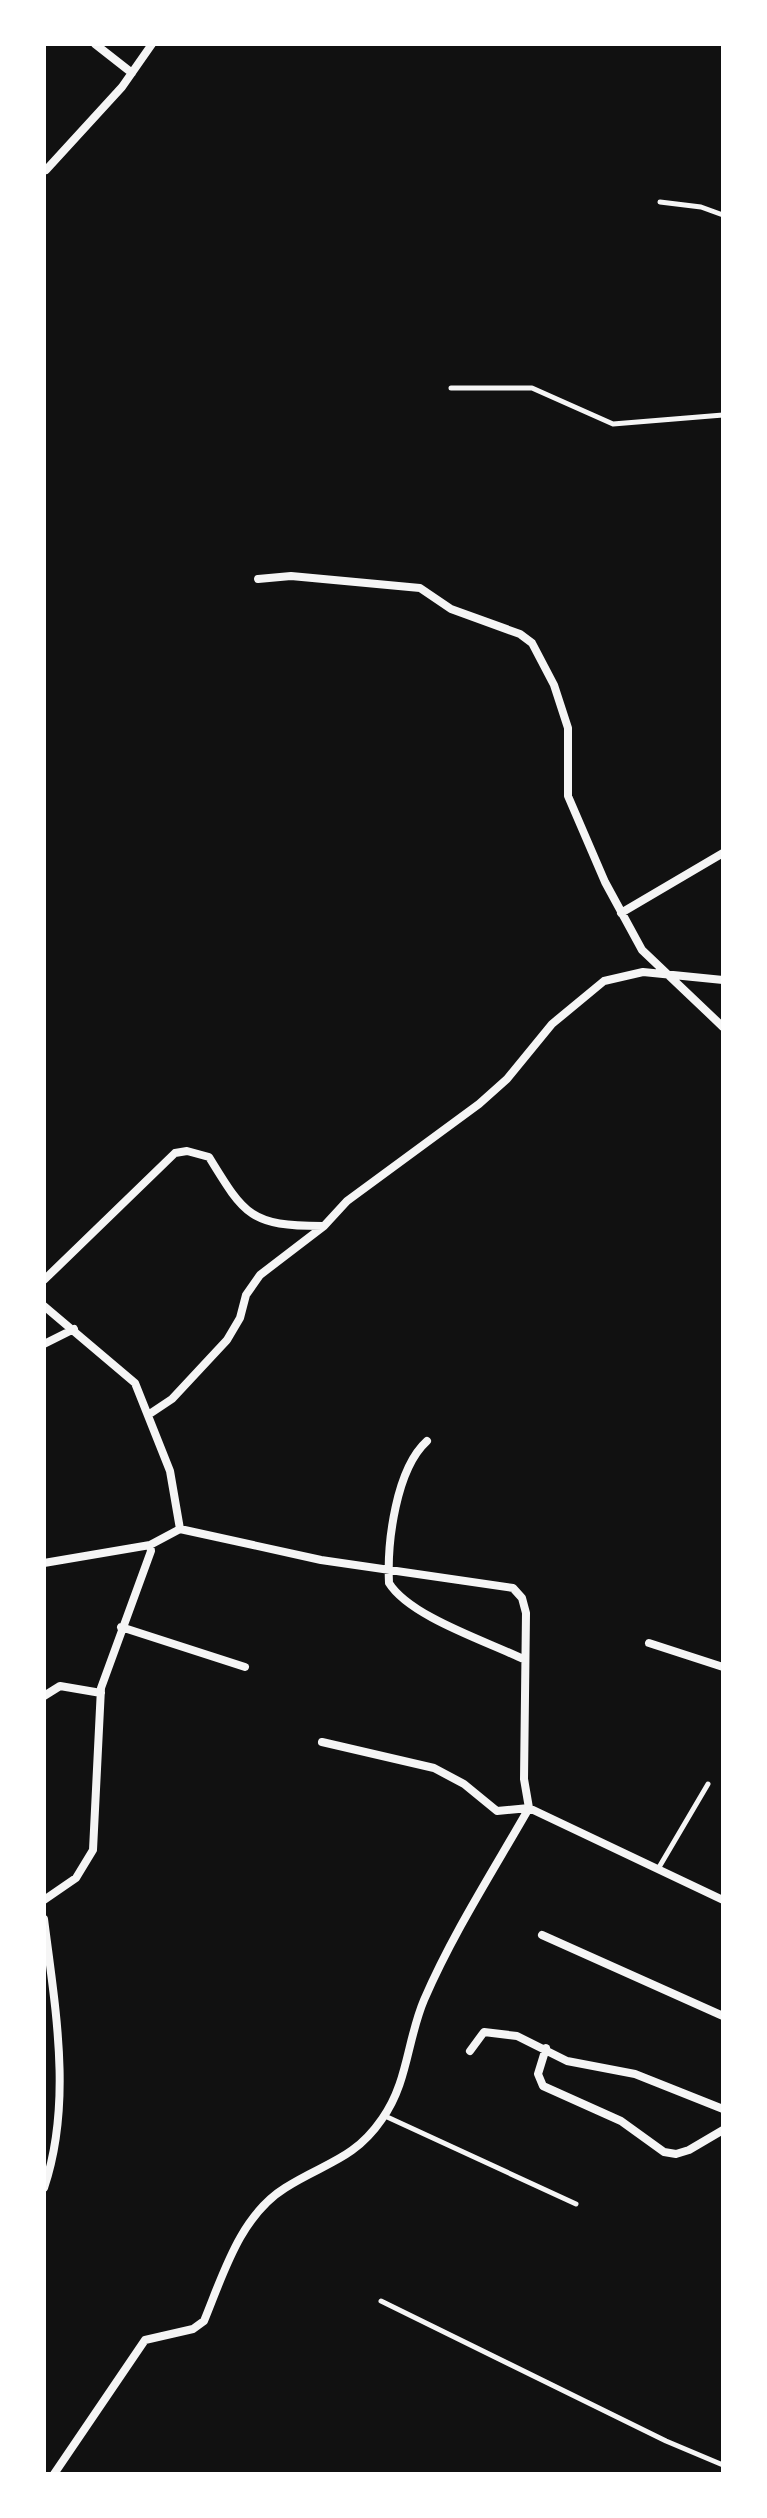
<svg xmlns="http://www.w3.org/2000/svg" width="767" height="2518" font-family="'Open Sans',sans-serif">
	<rect width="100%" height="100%" fill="#111"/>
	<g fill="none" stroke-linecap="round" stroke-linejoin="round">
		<!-- service -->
		<path stroke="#f5f5f5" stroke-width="5" d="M660 202 701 207 723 215
			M451 388H532L613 424 723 415
			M658 1869 708 1784
			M385 2116 576 2204
			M381 2301 666 2441 723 2465"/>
		<!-- minor -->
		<path stroke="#f5f5f5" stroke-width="8" d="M95 44 132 73
			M46 170 122 87 152 44
			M258 579 291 576 420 588 451 609 520 634 532 643 554 685 568 728V796L605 882 642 950 723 1027
			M621 913 723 853
			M44 1280 175 1153 187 1151 209 1157C245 1216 251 1226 322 1226
			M44 1306 135 1383 170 1471 180 1529 321 1560 513 1588 522 1598 526 1613 524 1779 529 1808 723 1900
			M44 1344 74 1329
			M148 1415 172 1399 227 1340 240 1318 246 1295 260 1275 324 1226 347 1201 479 1104 507 1079 552 1024 604 981 643 972 723 980
			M427 1441C396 1469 387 1542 389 1583 410 1617 489 1642 525 1660
			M150 1545 180 1529
			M44 1563 150 1545 151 1551 101 1688 93 1850 76 1878 44 1900
			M121 1627 245 1667
			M649 1643 723 1667
			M44 1696 60 1686 101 1693
			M322 1742 434 1768 464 1784 497 1811 529 1808
			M44 1919C55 2007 73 2102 44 2188
			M542 1935 723 2016
			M546 2048 538 2074 543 2086 621 2121 664 2152 676 2154 689 2150 723 2130
			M470 2051 484 2032 517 2036 567 2061 635 2074 723 2109
			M54 2474 145 2340 193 2329 204 2321C223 2275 240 2216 285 2188 324 2163 354 2160 382 2119 408 2083 407 2040 424 2000 453 1933 493 1871 529 1808"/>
	</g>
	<!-- border -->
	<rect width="767" height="2518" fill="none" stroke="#ffffff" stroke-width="92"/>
</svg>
